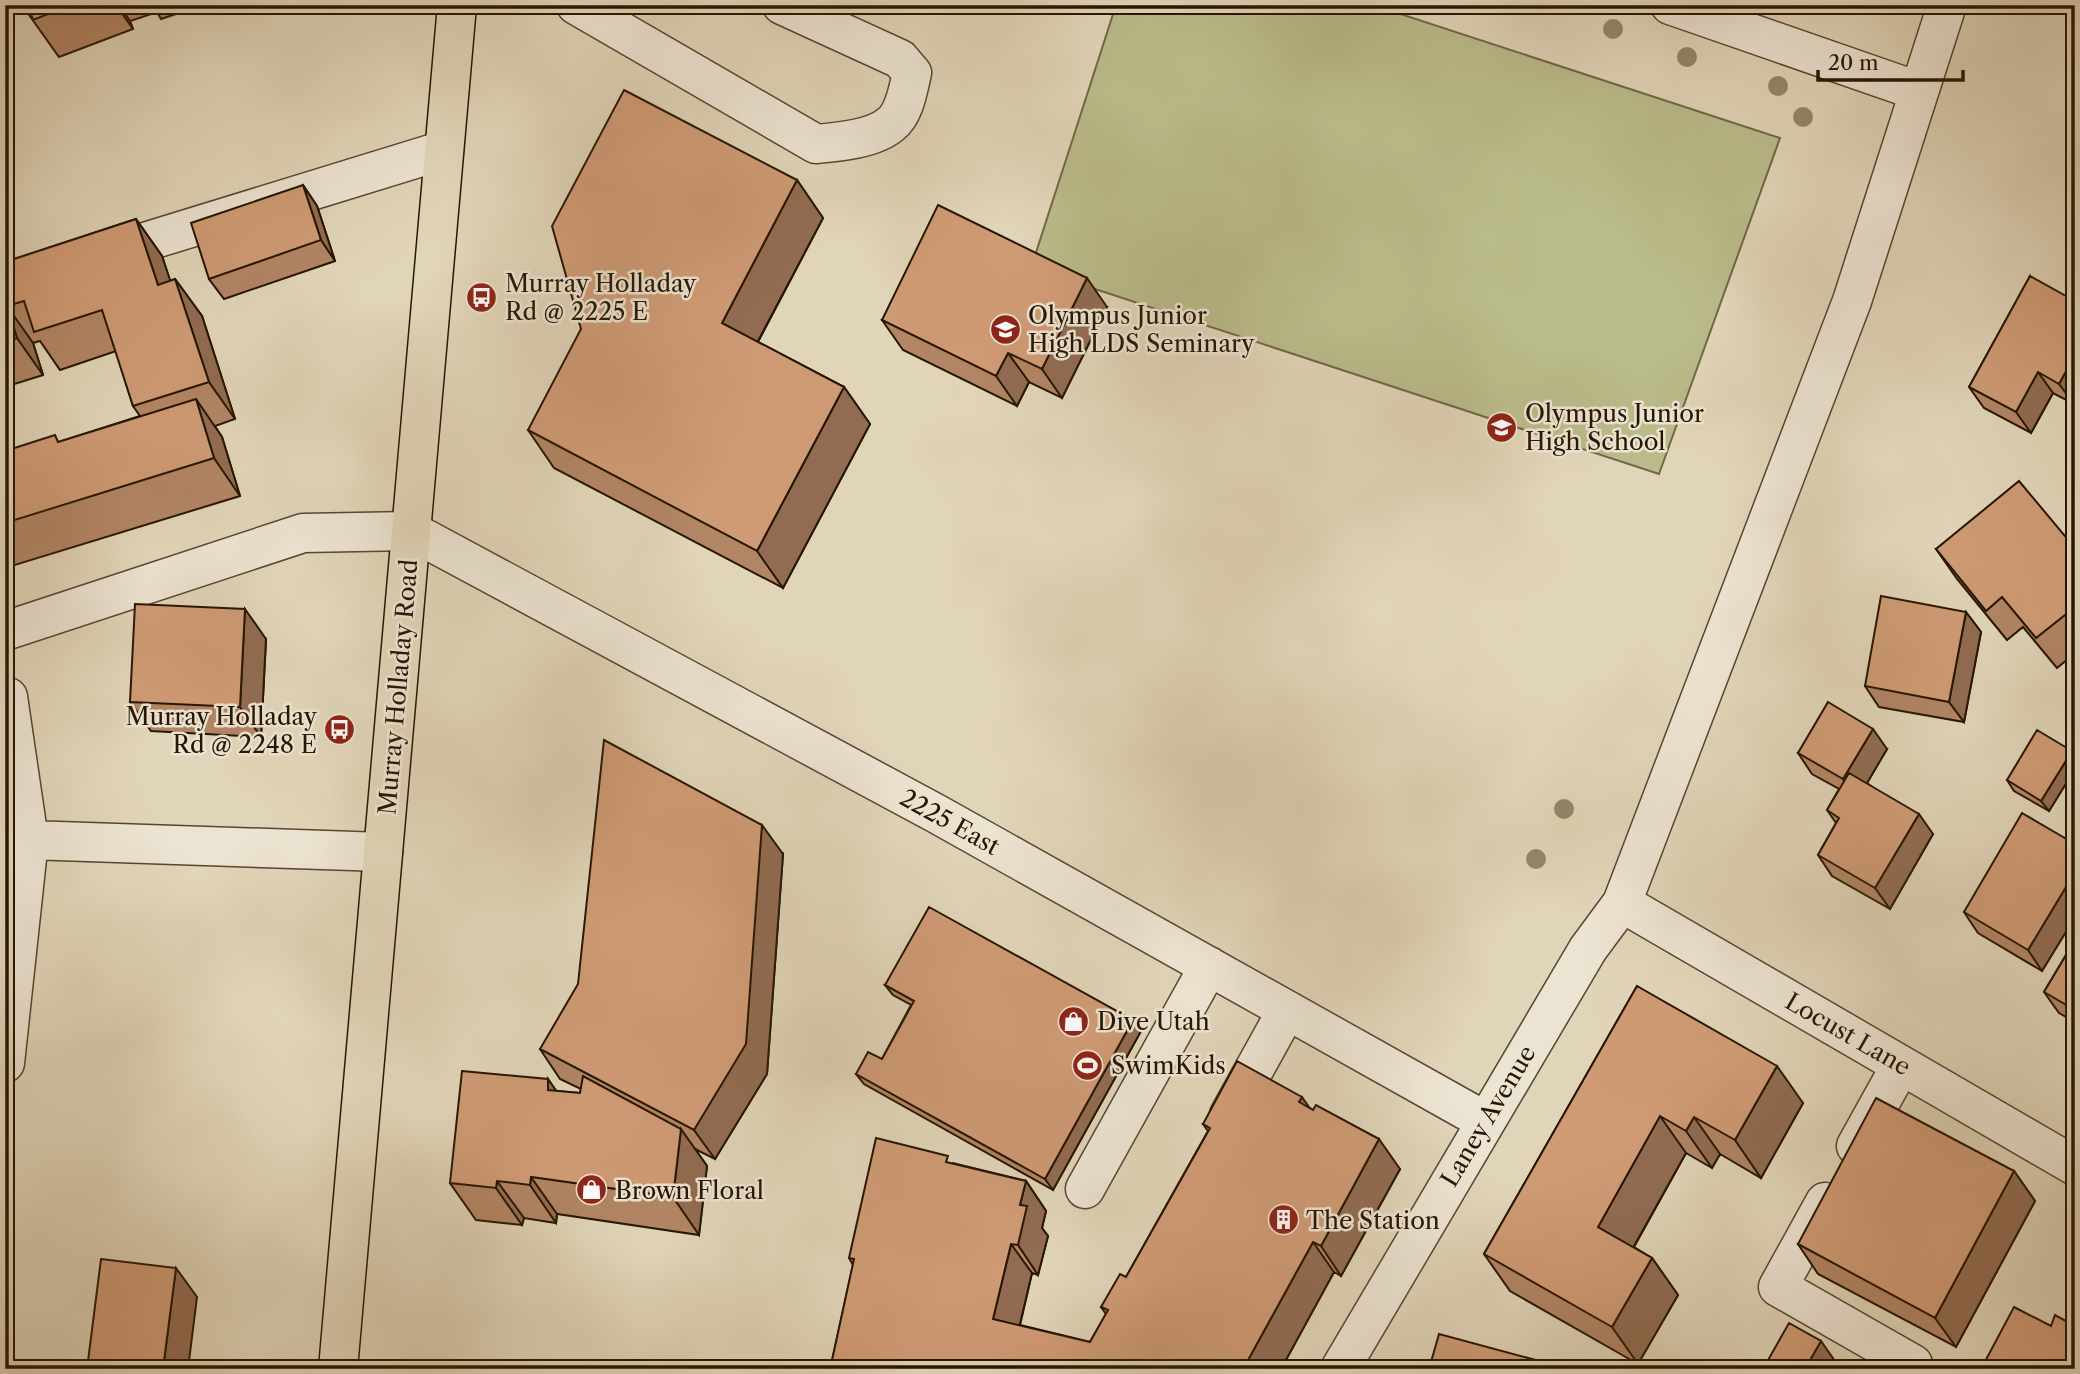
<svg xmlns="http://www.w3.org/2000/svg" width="2080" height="1374" font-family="'Libre Caslon Text',serif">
	<rect width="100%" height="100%" fill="#e1d5b9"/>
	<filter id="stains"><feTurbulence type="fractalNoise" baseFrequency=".00286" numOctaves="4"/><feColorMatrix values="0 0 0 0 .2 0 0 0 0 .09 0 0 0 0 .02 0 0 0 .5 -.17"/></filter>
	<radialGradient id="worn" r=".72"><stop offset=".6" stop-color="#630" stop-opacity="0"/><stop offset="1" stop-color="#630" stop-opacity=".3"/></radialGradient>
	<!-- green -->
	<path fill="#babb8a" stroke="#706846" stroke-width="2" d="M1116 5H1373L1780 138 1659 474 1031 268Z"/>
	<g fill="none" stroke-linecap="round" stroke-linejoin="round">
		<defs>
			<path id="minor" d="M576 5 816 144C838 142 874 139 891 124 905 113 908 89 912 73L900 59 782 5
				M1670 5 1918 91
				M5 285 444 150
				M5 631 303 533 411 531 937 814 1485 1121
				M5 698 8 697 29 840 5 1063
				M29 840 383 852
				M1622 903 2075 1166
				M1229 1115 1287 1010
				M1856 1146 1901 1065
				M1085 1189 1209 966
				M1825 1202 1778 1287 1913 1364
				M1340 1369 1588 949 1622 903 1852 301 1947 5"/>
			<path id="major" d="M338 1369 457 5"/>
		</defs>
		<!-- minor casing -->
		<use href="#minor" stroke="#564630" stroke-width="41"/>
		<!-- major casing -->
		<use href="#major" stroke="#271602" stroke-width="41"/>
		<!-- minor -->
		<use href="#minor" stroke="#ece4d2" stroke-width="38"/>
		<!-- major -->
		<use href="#major" stroke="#e1d5b9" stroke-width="38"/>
	</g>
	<!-- trees -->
	<g fill="#93876b">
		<circle cx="1613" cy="29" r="10"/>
		<circle cx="1687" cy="57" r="10"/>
		<circle cx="1778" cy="86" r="10"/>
		<circle cx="1803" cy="117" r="10"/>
		<circle cx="1564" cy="809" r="10"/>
		<circle cx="1536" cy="859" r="10"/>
	</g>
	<!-- wall -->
	<path fill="#b28565" stroke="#271602" stroke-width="2" d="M22 5H199L200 6 161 19 157 12 130 21 133 29 59 57Z
		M211 5H243L217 14Z
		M797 180 823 218 758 342 844 387 870 424 783 588 554 468 528 430Z
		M303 185 317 206 335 261 224 299 209 279Z
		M136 219 162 256 170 281 175 279 202 316 235 419 215 426 222 437 240 496 5 568V451L59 442 140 416 133 406 116 351 60 370 40 341 33 343 43 375 5 387V262Z
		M2030 276 2074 404 2053 393 2031 433 1984 408 1969 387Z
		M1107 307 1062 398 1029 382 1017 406 903 350 882 320Z
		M2075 548V653L2057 668 2023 627 2007 640 1957 579 1936 549Z
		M1966 612 1981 632 1964 722 1879 707 1865 686Z
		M266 639 261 737 151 731 130 702Z
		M1887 749 1867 783 1933 834 1890 909 1832 876 1818 855 1836 823 1827 810 1839 789 1812 774 1798 753Z
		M2072 751 2075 755V769L2049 811 2014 791 2007 780Z
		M2075 844V917L2042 971 1978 933 1964 912Z
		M783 854 767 1074 715 1159 695 1149 707 1166 699 1235 557 1214 556 1223 524 1218 522 1225 476 1220 450 1183 548 1079 556 1091 580 1093 581 1089 560 1079 540 1049Z
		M2075 940V1022L2059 1013 2044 992Z
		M885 985 1133 1020 1141 1031 1053 1190 864 1084 856 1074 882 1059 911 1005 893 995Z
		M1637 986 1803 1103 1761 1178 1720 1154 1712 1168 1686 1153 1634 1247 1652 1258 1678 1295 1638 1364 1510 1291 1484 1254Z
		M1310 1108 1400 1169 1341 1276 1334 1272 1281 1369H822L831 1365 853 1265 849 1258 953 1163 1026 1181 1046 1211 1042 1228 1048 1236 1038 1275 1032 1273 1020 1325 1090 1342 1106 1314 1101 1307 1126 1277 1208 1131 1203 1124Z
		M2014 1171 2035 1201 1956 1347 1818 1274 1798 1244Z"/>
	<!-- shaded-wall -->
	<path fill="#916c52" stroke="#271602" stroke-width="2" d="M116 5H119L130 21 133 29Z
		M797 180 823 218 748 360 722 323Z
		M303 185 317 206 335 261 321 240Z
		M136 219 162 256 184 322 158 285Z
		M1087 278 1107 307 1062 398 1042 369Z
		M175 279 202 316 235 419 209 382Z
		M7 306 33 343 43 375 17 338Z
		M1008 353 1029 382 1017 406 996 376Z
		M2075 355V403L2074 404 2059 384Z
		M2038 372 2053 393 2031 433 2016 412Z
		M844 387 870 424 783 588 757 551Z
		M196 399 222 437 240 496 214 458Z
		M245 609 266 639 261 737 240 707Z
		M1966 612 1981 632 1964 722 1949 702Z
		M1873 729 1887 749 1857 800 1843 779Z
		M2072 751 2075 755V769L2049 811 2041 801Z
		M1919 814 1933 834 1890 909 1875 888Z
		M762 825 783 854 767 1074 715 1159 694 1130Z
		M2075 872V917L2042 971 2028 950Z
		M1133 1020 1141 1031 1053 1190 1045 1179Z
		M1777 1066 1803 1103 1761 1178 1735 1140Z
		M548 1079 574 1116 548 1090Z
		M1302 1097 1323 1127 1299 1102Z
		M1660 1116 1686 1153 1624 1264 1598 1227Z
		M1694 1117 1720 1154 1712 1168 1686 1131Z
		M681 1129 707 1166 699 1235 673 1197Z
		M1379 1139 1400 1169 1341 1276 1321 1246Z
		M2014 1171 2035 1201 1956 1347 1935 1318Z
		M531 1177 557 1214 556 1223 530 1185Z
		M497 1181 524 1218 522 1225 496 1188Z
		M1026 1181 1046 1211 1042 1228 1048 1236 1038 1275 1018 1245 1020 1205Z
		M1313 1242 1334 1272 1281 1369H1252L1248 1360Z
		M1011 1244 1032 1273 1014 1349 993 1319Z
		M1652 1258 1678 1295 1638 1364 1612 1327Z
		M176 1268 197 1297 188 1369H163Z
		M1821 1341 1835 1361 1831 1369H1805Z"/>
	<!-- building -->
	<path fill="#cf9b75" stroke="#271602" stroke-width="2" d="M28 5H71L33 20Z
		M624 90 797 180 722 323 844 387 757 551 528 430 581 329 552 226Z
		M303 185 321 240 209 279 191 223Z
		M938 205 1087 278 1042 369 1008 353 996 376 882 320Z
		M136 219 158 285 175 279 209 382 133 406 102 310 34 332 24 301 7 306 17 338 5 342V262Z
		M2030 276 2075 301V355L2059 384 2038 372 2016 412 1969 387Z
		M196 399 214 458 5 523V451L55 435 58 442Z
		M2019 481 2075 548V607L2036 638 2002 597 1986 611 1936 549Z
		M1881 596 1966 612 1949 702 1865 686Z
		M135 604 245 609 240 707 130 702Z
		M1828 702 1873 729 1843 779 1798 753Z
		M2037 730 2072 751 2041 801 2007 780Z
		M604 740 762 825 746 1044 694 1130 540 1049 578 984Z
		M1849 773 1919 814 1875 888 1818 855 1839 818 1827 810Z
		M2022 813 2075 844V872L2028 950 1964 912Z
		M929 907 1133 1020 1045 1179 856 1074 868 1052 882 1059 914 1001 885 985Z
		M2075 940V1010L2044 992Z
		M1637 986 1777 1066 1735 1140 1694 1117 1686 1131 1660 1116 1598 1227 1652 1258 1612 1327 1484 1254Z
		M1237 1061 1302 1097 1299 1102 1313 1110 1316 1105 1379 1139 1321 1246 1313 1242 1248 1360 1255 1364 1252 1369H822L823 1363 831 1365 854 1259 849 1258 876 1138 948 1156 946 1162 1026 1181 1020 1205 1027 1206 1018 1245 1011 1244 993 1319 1090 1342 1108 1310 1101 1307 1120 1274 1126 1277 1210 1128 1203 1124Z
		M462 1071 548 1079V1090L580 1093 583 1076 681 1129 673 1197 531 1177 530 1185 497 1181 496 1188 450 1183Z
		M1876 1098 2014 1171 1935 1318 1798 1244Z
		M101 1259 176 1268 163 1369H87Z
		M2014 1307 2051 1326 2055 1315 2075 1326V1369H1981Z
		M1789 1323 1821 1341 1805 1369H1763Z
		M1439 1334 1569 1369H1429Z"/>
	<!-- icons -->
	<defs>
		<symbol id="bus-disc" viewBox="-11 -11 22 22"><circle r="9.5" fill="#8f2418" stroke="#ece4d2"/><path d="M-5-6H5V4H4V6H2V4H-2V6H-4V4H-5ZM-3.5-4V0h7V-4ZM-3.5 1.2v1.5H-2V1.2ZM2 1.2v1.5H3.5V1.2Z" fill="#fff"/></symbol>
		<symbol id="school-disc" viewBox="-11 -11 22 22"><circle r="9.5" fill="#8f2418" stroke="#ece4d2"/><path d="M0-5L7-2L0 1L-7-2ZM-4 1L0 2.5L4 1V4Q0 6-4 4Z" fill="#fff"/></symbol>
		<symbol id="shop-disc" viewBox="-11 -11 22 22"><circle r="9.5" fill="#8f2418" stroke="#ece4d2"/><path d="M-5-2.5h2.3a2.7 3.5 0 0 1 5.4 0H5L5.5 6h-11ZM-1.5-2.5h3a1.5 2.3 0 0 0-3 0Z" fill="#fff"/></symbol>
		<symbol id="stadium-disc" viewBox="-11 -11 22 22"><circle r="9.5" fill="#8f2418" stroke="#ece4d2"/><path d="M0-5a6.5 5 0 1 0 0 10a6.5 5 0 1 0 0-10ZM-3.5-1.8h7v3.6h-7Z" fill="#fff"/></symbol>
		<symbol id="building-disc" viewBox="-11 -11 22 22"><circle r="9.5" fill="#8f2418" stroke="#ece4d2"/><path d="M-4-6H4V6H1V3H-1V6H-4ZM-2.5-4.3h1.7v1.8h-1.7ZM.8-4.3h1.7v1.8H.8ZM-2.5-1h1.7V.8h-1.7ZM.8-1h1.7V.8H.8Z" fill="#fff"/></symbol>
	</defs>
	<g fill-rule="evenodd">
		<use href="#bus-disc" x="464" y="280" width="35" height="35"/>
		<use href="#school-disc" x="988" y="312" width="35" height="35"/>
		<use href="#school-disc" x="1484" y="410" width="35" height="35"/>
		<use href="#bus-disc" x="322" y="712" width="35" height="35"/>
		<use href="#shop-disc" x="1056" y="1004" width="35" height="35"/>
		<use href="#stadium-disc" x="1070" y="1048" width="35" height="35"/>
		<use href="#shop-disc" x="574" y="1172" width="35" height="35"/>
		<use href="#building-disc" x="1266" y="1202" width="35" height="35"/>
	</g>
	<g text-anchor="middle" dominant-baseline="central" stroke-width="5" stroke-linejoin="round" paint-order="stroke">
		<!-- poi labels -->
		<g font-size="24" fill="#271602" stroke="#ece4d2" text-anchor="start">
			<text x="505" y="283">Murray Holladay<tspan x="505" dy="28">Rd @ 2225 E</tspan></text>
			<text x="1028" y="315">Olympus Junior<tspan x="1028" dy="28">High LDS Seminary</tspan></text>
			<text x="1525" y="413">Olympus Junior<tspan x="1525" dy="28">High School</tspan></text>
			<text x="317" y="716" text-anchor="end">Murray Holladay<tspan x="317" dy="28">Rd @ 2248 E</tspan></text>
			<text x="1097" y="1021">Dive Utah</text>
			<text x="1111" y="1065">SwimKids</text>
			<text x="615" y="1190">Brown Floral</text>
			<text x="1306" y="1220">The Station</text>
		</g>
		<!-- street labels -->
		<g font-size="24" fill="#271602" stroke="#ece4d2">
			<text transform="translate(398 687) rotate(-85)">Murray Holladay Road</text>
			<text transform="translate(950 822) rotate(29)">2225 East</text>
			<text transform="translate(1848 1034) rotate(30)">Locust Lane</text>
			<text transform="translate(1488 1116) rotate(-59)">Laney Avenue</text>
		</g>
	</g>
	<!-- margin -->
	<rect width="2080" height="1374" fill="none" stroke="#e1d5b9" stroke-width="28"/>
	<rect x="7" y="7" width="2066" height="1360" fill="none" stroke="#271602" stroke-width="3.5"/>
	<rect x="14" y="14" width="2052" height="1346" fill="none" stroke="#271602" stroke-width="2"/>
	<!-- scale -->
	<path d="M1818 70v10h145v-10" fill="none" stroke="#271602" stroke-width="3.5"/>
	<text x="1828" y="70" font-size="21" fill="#271602" stroke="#ece4d2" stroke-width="5" paint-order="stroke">20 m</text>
	<rect width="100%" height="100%" filter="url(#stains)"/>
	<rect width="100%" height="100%" fill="url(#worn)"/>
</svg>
